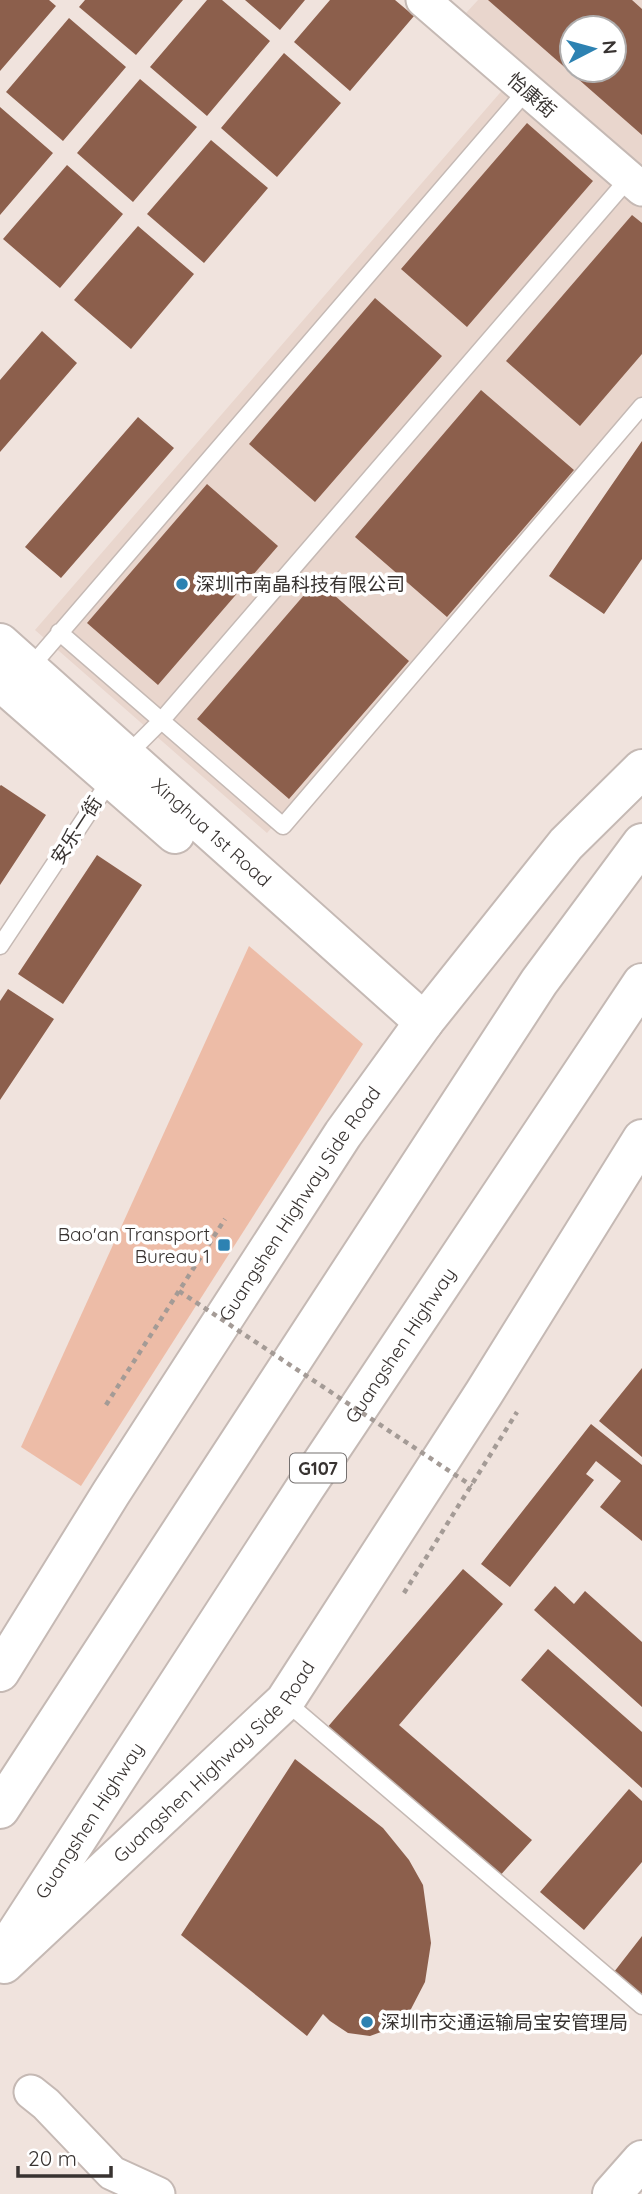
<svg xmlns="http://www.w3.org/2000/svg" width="642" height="2194" font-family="Quicksand,'Noto Sans SC',sans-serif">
	<rect width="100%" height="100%" fill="#f0e3dd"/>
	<!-- built -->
	<path fill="#e9d6cd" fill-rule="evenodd" d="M478 0H642V400L267 833 35 630 524 65 466 13ZM572 28H614V70H572Z"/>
	<!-- green -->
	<path fill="#edbca7" d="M249 946 363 1044 81 1486 21 1447Z"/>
	<!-- building -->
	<path fill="#8c5f4c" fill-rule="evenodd" d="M0 0H49L56 6 0 71Z
		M85 0H183L136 55 79 7Z
		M207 0H222L270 41 207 116 150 67Z
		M245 0H305L280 30Z
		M330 0H395L414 16 350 91 294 42Z
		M488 0H632L642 9V135ZM572 28H614V70H572Z
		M69 18 126 67 63 141 6 92Z
		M284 53 341 103 277 177 221 128Z
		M140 79 197 127 133 202 77 153Z
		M0 107 53 153 0 215Z
		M527 123 593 181 467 327 401 269Z
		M211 140 268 188 204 263 147 214Z
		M67 165 123 214 60 288 3 239Z
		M632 215 642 223V354L580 426 506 361Z
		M138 226 194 274 131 349 74 300Z
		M375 298 442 356 315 502 249 444Z
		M42 331 77 363 0 452V380Z
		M481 390 574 470 447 617 355 537Z
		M138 417 174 448 61 578 25 547Z
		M642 441V559L604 614 549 576Z
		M207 484 278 546 158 685 87 623Z
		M317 580 409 661 289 799 197 719Z
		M1 785 46 815 0 885V786Z
		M97 855 142 885 63 1004 18 974Z
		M8 989 54 1019 0 1100V1001Z
		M642 1368V1457L599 1421Z
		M591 1424 642 1465V1541L600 1507 621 1481 596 1461 586 1474 594 1480 510 1587 481 1564Z
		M463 1569 503 1604 399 1725 532 1840 498 1878 326 1729Z
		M555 1586 574 1604 585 1591 642 1642V1707L534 1610Z
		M548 1649 642 1732V1788L521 1680Z
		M295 1759 383 1828 409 1860 423 1885 431 1943 425 1982 411 2009 392 2028 370 2036 348 2033 330 2021 323 2014 307 2036 181 1935Z
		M629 1789 642 1801V1862L584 1930 540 1892Z
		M642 1936V1995L614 1972Z"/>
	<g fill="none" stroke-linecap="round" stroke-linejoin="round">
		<defs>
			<path id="service" d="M59 632 283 826 642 406
				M28 670 527 90
				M125 757 161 721 629 178
				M0 946 111 779
				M285 1701 642 2006"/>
			<path id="minor" d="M423 0 642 189
				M31 2092 46 2104 112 2173 158 2194"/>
			<g id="tertiary">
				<path id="s1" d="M0 643 424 1022"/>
				<path d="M0 681 175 834"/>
			</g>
			<path id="secondary" d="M612 2194 642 2160"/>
			<g id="primary">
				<path id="s2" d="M0 1672 111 1493 343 1134 424 1022 566 844 642 769"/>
				<path id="s3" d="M4 1964 285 1701 484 1393 642 1139"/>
			</g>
			<g id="trunk">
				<path d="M0 1809 539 982 642 843"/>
				<path id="s4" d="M0 1958 305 1488 642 983"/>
			</g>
		</defs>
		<!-- service casing -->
		<use href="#service" stroke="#c5b9b4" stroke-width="19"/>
		<!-- minor casing -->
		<use href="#minor" stroke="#c5b9b4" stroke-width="37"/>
		<!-- tertiary casing -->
		<use href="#tertiary" stroke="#c5b9b4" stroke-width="42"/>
		<!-- secondary casing -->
		<use href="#secondary" stroke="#c5b9b4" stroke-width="42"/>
		<!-- primary casing -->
		<use href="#primary" stroke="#c5b9b4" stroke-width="42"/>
		<!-- trunk casing -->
		<use href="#trunk" stroke="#c5b9b4" stroke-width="42"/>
		<!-- path -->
		<path stroke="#a49b96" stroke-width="4.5" stroke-dasharray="5 5" stroke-linecap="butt" d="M106 1405 225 1219
			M404 1593 517 1412"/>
		<!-- service -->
		<use href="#service" stroke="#fff" stroke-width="16"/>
		<!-- minor -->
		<use href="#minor" stroke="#fff" stroke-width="33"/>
		<!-- tertiary -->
		<use href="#tertiary" stroke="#fff" stroke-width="38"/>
		<!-- secondary -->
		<use href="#secondary" stroke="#fff" stroke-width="38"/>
		<!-- primary -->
		<use href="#primary" stroke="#fff" stroke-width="38"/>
		<!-- trunk -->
		<use href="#trunk" stroke="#fff" stroke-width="38"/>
		<!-- path-bridge -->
		<path stroke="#a49b96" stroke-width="4.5" stroke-dasharray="5 5" stroke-linecap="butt" d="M179 1291 472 1486"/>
	</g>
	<!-- markers -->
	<g fill="#2d82b2" stroke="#fff" stroke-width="2.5">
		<circle cx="182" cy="584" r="7"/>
		<rect x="217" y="1238" width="14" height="14" rx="3.5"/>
		<circle cx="367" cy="2022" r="7"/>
	</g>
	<g text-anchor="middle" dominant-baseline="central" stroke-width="7" stroke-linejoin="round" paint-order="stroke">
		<!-- shield labels -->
		<rect fill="#fff" stroke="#74706f" stroke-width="2" x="290" y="1453.5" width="56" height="29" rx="5"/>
		<g font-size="18" font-weight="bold" fill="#383331">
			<text x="318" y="1468">G107</text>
		</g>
		<!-- street labels -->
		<g font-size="19" fill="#383331" stroke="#fff">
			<text transform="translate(532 95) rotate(41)">怡康街</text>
			<text transform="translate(76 830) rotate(-57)">安乐一街</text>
			<text stroke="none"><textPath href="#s1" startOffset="284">Xinghua 1st Road</textPath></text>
			<text stroke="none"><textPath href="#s2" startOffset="556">Guangshen Highway Side Road</textPath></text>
			<text stroke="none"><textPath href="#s4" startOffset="732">Guangshen Highway</textPath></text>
			<text stroke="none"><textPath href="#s3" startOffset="292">Guangshen Highway Side Road</textPath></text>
			<text stroke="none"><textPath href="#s4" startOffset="164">Guangshen Highway</textPath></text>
		</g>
		<!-- poi labels -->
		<g font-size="19" fill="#383331" stroke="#fff" text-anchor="start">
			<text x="196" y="584">深圳市南晶科技有限公司</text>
			<text x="210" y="1234" text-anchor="end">Bao'an Transport<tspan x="210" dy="22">Bureau 1</tspan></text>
			<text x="381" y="2022">深圳市交通运输局宝安管理局</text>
		</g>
	</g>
	<!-- north arrow -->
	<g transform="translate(593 49) rotate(84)"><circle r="33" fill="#ffffff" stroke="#afadad" stroke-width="2"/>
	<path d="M0-5L12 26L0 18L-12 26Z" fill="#2d82b2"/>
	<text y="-10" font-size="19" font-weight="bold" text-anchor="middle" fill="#383331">N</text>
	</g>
	<!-- scale -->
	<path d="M18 2166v10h93v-10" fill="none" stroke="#383331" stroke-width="3.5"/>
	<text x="28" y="2166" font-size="21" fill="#383331" stroke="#ffffff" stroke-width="5" paint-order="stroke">20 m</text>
</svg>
